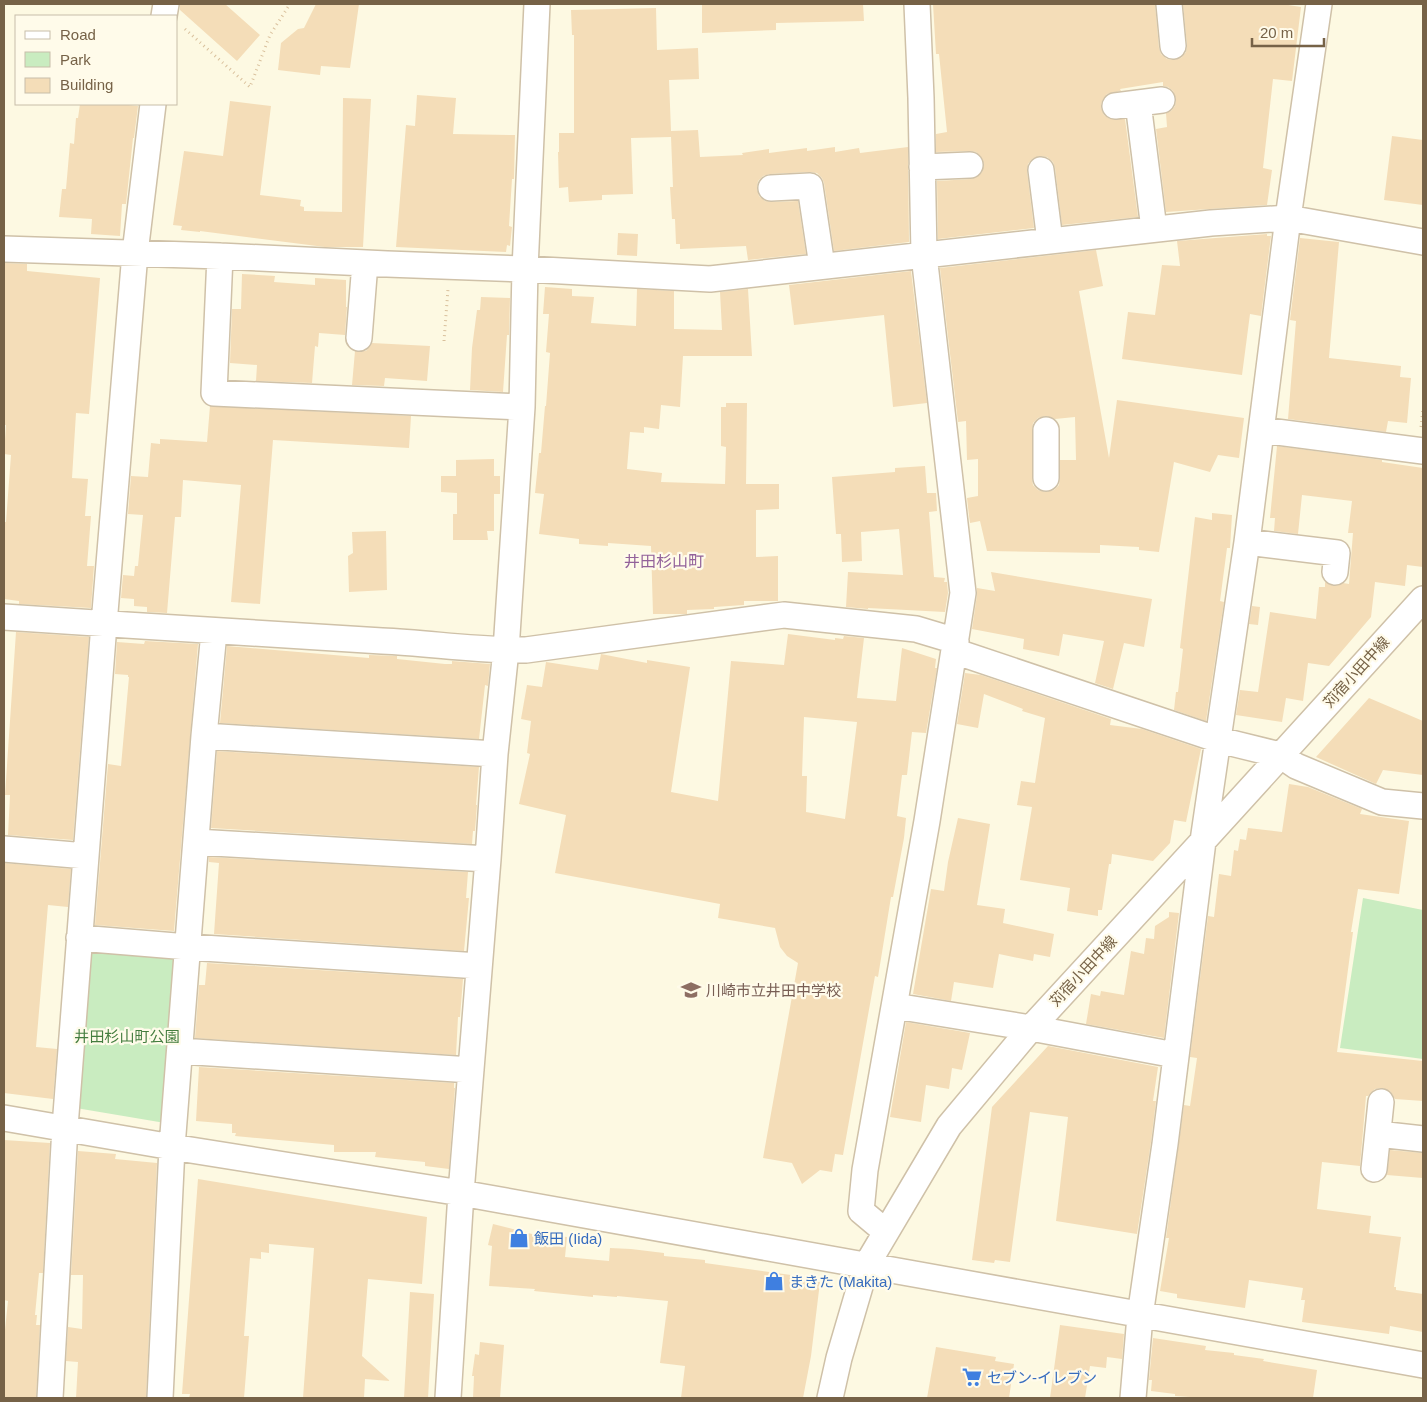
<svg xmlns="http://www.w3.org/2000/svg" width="1427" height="1402" font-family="Arial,'Noto Sans JP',sans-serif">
	<rect width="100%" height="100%" fill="#fdf9e2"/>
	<!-- green -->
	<path fill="#c9ecc0" d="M1363 898 1423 910V1059L1340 1048Z
		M99 948 169 953 179 963 165 1123 76 1108 89 957Z"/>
	<!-- building -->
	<path fill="#f4ddb8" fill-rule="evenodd" d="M180 4H225L260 35 237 61 180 10Z
		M316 4H359L350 68 321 66 320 75 278 70 281 43 298 29 304 28Z
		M702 4H863L864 21 776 23V30L702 33Z
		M933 4H1155L1159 48 1161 54 1167 59 1174 60 1181 58 1186 52 1187 45 1183 4H1282L1301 7 1292 81 1273 79 1263 168 1272 170 1267 205 1166 212 1156 129 1167 127 1166 113 1171 111 1175 106 1176 99 1173 91 1168 87 1163 86V82L1120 89 1121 91 1107 94 1102 101 1101 108 1104 115 1110 119H1125L1138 217 1062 225 1055 168 1053 162 1047 157 1040 156 1032 159 1028 164 1027 171 1034 228 938 239 937 181 971 179 977 177 982 172 984 165 982 158 976 152 969 151 936 152V134L947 132 939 54H936Z
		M656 8 657 50 698 48 699 79 669 80 671 131 698 130 700 157 743 155 742 153 769 149V153L807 148V151L835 147V152L859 148 860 153 908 147 909 242 834 251 824 183 822 178 817 173 809 172 770 174 763 176 758 181 757 188 759 196 765 201 772 202 798 201 806 254 748 260 746 246 680 249V244H676L675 219H672L670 187H673L671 137 631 138 633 194 602 195V200L569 202 568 187 559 188 558 152H559V133H574V35H572L571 10Z
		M417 95 456 98 453 134 515 135 514 179H512L509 226 512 227 510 246 507 245 506 252 396 247 406 125 415 126Z
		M343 98 371 99 363 247H325L200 231V232L181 230 182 226 173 225 184 151 223 156 230 101 271 106 260 195 301 200 300 206 304 207V211L342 212Z
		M80 104H119L138 106 134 138H133L126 204H122L120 236 91 234 92 219 59 217 62 189H66L70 143 74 144 76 118H78Z
		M1392 136 1423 140V205L1384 200Z
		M618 233 638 234 637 256 617 255Z
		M1267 234V236H1271L1261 316 1250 314 1242 375 1122 359 1128 312 1155 315 1162 265 1180 266 1177 241Z
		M1300 238 1339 242 1329 358 1401 366 1400 377 1411 378 1407 423 1388 421 1386 432 1288 419 1296 321 1290 320Z
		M1096 250 1103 286 1079 291 1109 458 1117 400 1244 418 1239 458 1218 455 1210 472 1174 462 1159 552 1139 550V547L1100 545V553L987 551 980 521 970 523 969 516 967 498 978 496V459L967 460 966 421 958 422 940 268ZM1046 416 1055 419 1075 417 1076 460H1060V478L1059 485 1054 490 1046 492 1038 490 1033 485 1032 478V430L1033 423 1038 418Z
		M4 263 27 264V271L100 278 89 414 76 413 72 478 88 479 85 516H91L87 566H94L91 608 19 604V601L4 599V522H6L11 455 4 454 6 425H4Z
		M911 271 927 403 893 407 884 315 794 325 789 285Z
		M242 274 275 276 274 282 315 285V278L346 280V307H347L345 335 319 333 318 347 315 346 312 383 256 381 257 365 230 363 232 309H241Z
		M545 287 572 289V296L594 297 591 323 636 326 637 289 674 291V329L722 330 720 292 748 289 752 356H683L680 407 661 405 659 429 644 427V433L630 432 627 469 662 473 661 482 725 484 726 447 721 446V407H726V403H747L746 484H779V509L756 510V557L778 556V601H744V605L714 607V609L687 610V614H653L651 546 608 543V546L579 544V539L539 534 544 494 535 493 539 453H541L545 406H546L550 353 546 352 549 314H543Z
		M481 297 510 298 509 335H507L503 392 470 390 472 348 477 310H480Z
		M372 343 430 346 427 381 385 378 384 386 352 385 355 351H366Z
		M210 406 411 416 409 448 273 440 260 604 231 602 241 485 183 480 181 517H175L167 613 147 612V607L134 606V599L121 598 123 575 134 576 135 566H138L143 515 128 514 131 476 148 477 151 443 160 444V439L207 442Z
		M1277 446 1382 460V462L1423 468V567L1407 565 1405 586 1375 582 1371 617 1329 666 1308 663 1303 701 1286 698 1282 722 1236 715 1240 690 1258 692 1270 612 1316 619 1319 587H1325V582L1334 586 1343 583 1349 584 1353 533H1348L1352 501 1302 495 1298 534 1274 531 1275 518H1270Z
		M494 459V476H500V494H494V531H487L488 540H453V514H457V493L441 492V476H456V460Z
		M925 466 927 493H936L937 511 929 512 934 577 945 578 944 582H947L948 593 945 612 868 608V609L846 607 848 572 903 575 899 529 861 532 862 561 842 562 841 534H836L832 477 895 472V468Z
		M1212 513 1232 515 1230 548H1227L1220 601 1224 602 1206 721 1174 710 1176 692H1178L1183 649 1180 648 1195 517 1212 520Z
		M386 531 387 590 349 592 348 556 353 553 352 532Z
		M991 572 1152 599 1144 647 1124 643 1113 689 1095 683 1104 641 1063 634 1059 656 1023 649 1024 639 972 629 977 595V588L995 591Z
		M1252 606 1260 607 1258 625 1249 624Z
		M16 632 89 637 73 840 8 835 10 795H5Z
		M788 634 835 640V638L843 639 844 636 864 638 857 698 896 701 902 648 936 659 935 668H937L926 733 912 732 907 775H902L897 816 906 818 904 838 893 897H891L878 977 875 976 843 1155 835 1154 832 1172 820 1170 802 1184 792 1163 763 1158 798 963 787 956 780 947 775 928 718 918 720 904 555 873 566 815 519 804 530 754 527 753 531 721 521 719 527 685 542 687 546 662 598 670 601 654 647 663V660L690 667 671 792 718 801 731 661 784 665ZM804 717 857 722 845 819 806 812 807 776H802Z
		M145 641 198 644 174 931 95 925 108 764 121 766 129 677H128V675L115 674 117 642 144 644Z
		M227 646 369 658V655L397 656V659L445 664H452V661L490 664 488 686 485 685 479 739 220 723Z
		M965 673 981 675 1111 719 1110 725 1142 729 1201 749 1186 822 1174 820 1170 843 1153 861 1112 854 1111 864H1109L1102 910H1098V916L1067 911 1070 888 1020 880 1032 807 1017 805 1021 781 1035 783 1045 718 1022 711 1023 709 984 694 978 728 957 724Z
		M1369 698 1423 721V775L1383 770 1376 784 1316 757Z
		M217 751 479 767 476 805H477L475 831H473L472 844 211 828Z
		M1289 784 1308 787 1362 809 1360 814 1409 821 1399 894 1358 889 1351 932H1353L1337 1052 1423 1061V1101L1395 1099 1390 1091 1382 1088 1375 1089 1368 1096H1366L1360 1166 1322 1162 1317 1209 1371 1216 1369 1233 1401 1237 1394 1287H1396V1290L1423 1294V1332L1390 1326 1389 1334 1302 1322 1305 1300H1301L1303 1288 1249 1280 1245 1308 1177 1298V1294L1160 1291 1169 1238H1166L1184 1105 1190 1106 1197 1058 1190 1057 1208 916 1214 917 1219 874 1231 876 1234 850 1238 851 1240 839 1246 840 1248 828 1282 832Z
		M958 818 990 824 977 905 1005 909 1003 923 1054 934 1050 957 1034 954 1033 961 999 954 993 988 954 982 951 1001 913 994 931 889 944 891 948 862Z
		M209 857 468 872 466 898H469L464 951 214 934 219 863 209 862Z
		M4 863 71 869 68 907 48 905 36 1047 57 1049 53 1099 4 1093Z
		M1169 912 1179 913 1164 1038 1086 1024 1091 994 1100 996 1101 991 1124 995 1131 951 1144 954 1146 938 1154 939 1155 926 1169 917Z
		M207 963 463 979 460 1017H458L456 1055 195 1038 199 985H205Z
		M906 1022 970 1033 962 1070 952 1068 949 1089 926 1085 921 1122 890 1117Z
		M1048 1046 1158 1067 1153 1101H1156L1151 1142 1137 1234 1056 1221 1068 1117 1030 1112 1010 1262 995 1260 994 1263 972 1260 992 1107Z
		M199 1067 454 1083V1088H455L449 1169 425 1166V1162L375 1157 376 1152H334V1145L235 1136 236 1133H232V1124L196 1121Z
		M4 1140 50 1143 43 1273H39L35 1315H37L36 1325H40L36 1398H4V1339L8 1301 4 1300Z
		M1390 1150 1423 1153V1178L1387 1175Z
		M78 1151 116 1154 115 1159 157 1163 146 1398H76L78 1362 66 1361 68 1327 82 1329 83 1275H71Z
		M198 1179 427 1217 422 1284 368 1279 362 1356 390 1381 365 1379 364 1398H303L314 1248 269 1244V1253L261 1252V1259L250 1258 244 1336H249L244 1398H189L190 1394H182Z
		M493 1224 532 1234 567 1237 565 1257 609 1261 610 1248 631 1249 664 1253V1256L705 1260V1263L791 1275 790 1278 820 1282 811 1356 803 1398H681L685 1366 660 1363 668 1301 617 1296V1297L593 1295V1297L534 1291 535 1289 489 1286 492 1246 488 1245Z
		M410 1292 434 1294 428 1398H404Z
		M1060 1325 1124 1334 1122 1359 1107 1357 1106 1368 1090 1366 1085 1398H1050Z
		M1153 1338 1206 1346 1205 1350 1234 1353V1355L1264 1359 1263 1361 1317 1370 1313 1398H1205L1175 1396V1394L1151 1391 1152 1380H1149Z
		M480 1342 504 1345 500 1398H473L474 1376H472L475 1354 479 1355Z
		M936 1347 996 1357 995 1361 1014 1364 1009 1398H927Z"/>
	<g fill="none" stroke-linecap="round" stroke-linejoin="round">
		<defs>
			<path id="minor" d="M1169 4 1173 46
				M164 16 166 4
				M1138 103 1154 229
				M1115 106 1162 100
				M922 167 970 165
				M1041 170 1050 241
				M771 188 810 186 822 266
				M4 249 220 256 387 264 525 269 710 279 1211 223 1288 218 1423 242
				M220 256 214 393 522 407
				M359 338 365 263
				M1046 430V478
				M1262 430 1423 451
				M1247 542 1337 553 1335 572
				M4 617C130 625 256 634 382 641 430 643 478 651 526 650L784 615 916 629 956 641
				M954 651 1219 740 1280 755 1296 766 1382 802 1423 806
				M204 736 495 754
				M196 842 488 859
				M4 849 86 856
				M79 938 188 947 479 966
				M895 1006 1031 1028 1175 1055
				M180 1051 471 1070
				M4 1118 172 1147 461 1193 1423 1365
				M1378 1134 1423 1139
				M1374 1169 1381 1102
				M886 1232 861 1211 865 1170 927 821 963 593 924 255 921 98 917 4
				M50 1398 65 1127 104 624 135 253 153 104
				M160 1398 172 1147 204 736 214 632
				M448 1398 461 1193 488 859 495 754 506 650 522 407 525 269 537 4
				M830 1398 839 1358 866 1266 949 1126 1031 1028 1203 841 1423 599
				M1133 1398 1140 1316 1165 1144 1203 841 1247 542 1288 218 1319 4"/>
		</defs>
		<!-- minor casing -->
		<use href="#minor" stroke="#cfc1a8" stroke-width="28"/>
		<!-- path -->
		<path stroke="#d9c09c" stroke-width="3" stroke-dasharray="1 4" stroke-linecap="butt" d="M185 29 250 87 270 35 290 4
			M444 341 448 289
			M1421 427 1423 408"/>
		<!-- minor -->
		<use href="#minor" stroke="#fff" stroke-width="25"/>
	</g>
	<!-- icons -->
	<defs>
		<symbol id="school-bare" viewBox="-9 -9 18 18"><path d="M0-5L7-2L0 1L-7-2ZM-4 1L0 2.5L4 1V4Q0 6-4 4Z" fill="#8d6e63" stroke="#fffbea" stroke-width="2.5" paint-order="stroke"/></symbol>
		<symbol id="shop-bare" viewBox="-9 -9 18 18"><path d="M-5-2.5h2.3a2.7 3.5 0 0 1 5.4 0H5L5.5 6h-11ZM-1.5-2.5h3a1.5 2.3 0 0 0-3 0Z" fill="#3f7fe0" stroke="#fffbea" stroke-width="2.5" paint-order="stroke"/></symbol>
		<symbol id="supermarket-bare" viewBox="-9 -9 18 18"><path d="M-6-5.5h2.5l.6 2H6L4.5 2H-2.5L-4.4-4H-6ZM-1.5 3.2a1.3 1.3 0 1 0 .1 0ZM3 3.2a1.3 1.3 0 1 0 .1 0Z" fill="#3f7fe0" stroke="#fffbea" stroke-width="2.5" paint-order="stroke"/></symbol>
	</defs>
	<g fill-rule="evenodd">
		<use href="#school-bare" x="677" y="976" width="28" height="28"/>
		<use href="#shop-bare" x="505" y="1224" width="28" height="28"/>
		<use href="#shop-bare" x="760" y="1267" width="28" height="28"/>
		<use href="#supermarket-bare" x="958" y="1363" width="28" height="28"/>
	</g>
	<g text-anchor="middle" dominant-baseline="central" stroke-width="4.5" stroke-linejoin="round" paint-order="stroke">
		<!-- street labels -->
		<g font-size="15" fill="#766247" stroke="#fffbea">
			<text transform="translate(1356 672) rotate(-48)">苅宿小田中線</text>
			<text transform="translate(1083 971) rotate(-47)">苅宿小田中線</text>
		</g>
		<!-- education labels -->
		<g font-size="15" fill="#785e54" stroke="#fffbea" text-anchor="start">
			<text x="706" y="990">川崎市立井田中学校</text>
		</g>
		<!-- park labels -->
		<g font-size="15" fill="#447d3f" stroke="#fffbea">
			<text x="127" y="1036">井田杉山町公園</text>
		</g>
		<!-- shop labels -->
		<g font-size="15" fill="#366cbe" stroke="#fffbea" text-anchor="start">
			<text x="534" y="1238">飯田 (Iida)</text>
			<text x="789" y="1281">まきた (Makita)</text>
			<text x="987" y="1377">セブン-イレブン</text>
		</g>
		<!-- neighbourhood labels -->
		<g font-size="16" fill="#93629a" stroke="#fffbea">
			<text x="664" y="561">井田杉山町</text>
		</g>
	</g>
	<!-- border -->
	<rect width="1427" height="1402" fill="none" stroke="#766247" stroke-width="10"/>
	<!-- legend -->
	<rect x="15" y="15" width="162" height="90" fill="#fffbea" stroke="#c8bea9"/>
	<rect x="25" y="31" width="25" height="8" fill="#ffffff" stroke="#c8bea9"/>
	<text x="60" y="40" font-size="15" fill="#766247">Road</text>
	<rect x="25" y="52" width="25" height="15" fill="#c9ecc0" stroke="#c8bea9"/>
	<text x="60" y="65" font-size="15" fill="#766247">Park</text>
	<rect x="25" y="78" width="25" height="15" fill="#f4ddb8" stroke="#c8bea9"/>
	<text x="60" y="90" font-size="15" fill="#766247">Building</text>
	<!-- scale -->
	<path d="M1252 38v8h72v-8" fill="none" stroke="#766247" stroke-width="2.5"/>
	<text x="1260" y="38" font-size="15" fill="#766247" stroke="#fffbea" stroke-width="4" paint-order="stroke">20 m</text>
</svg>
